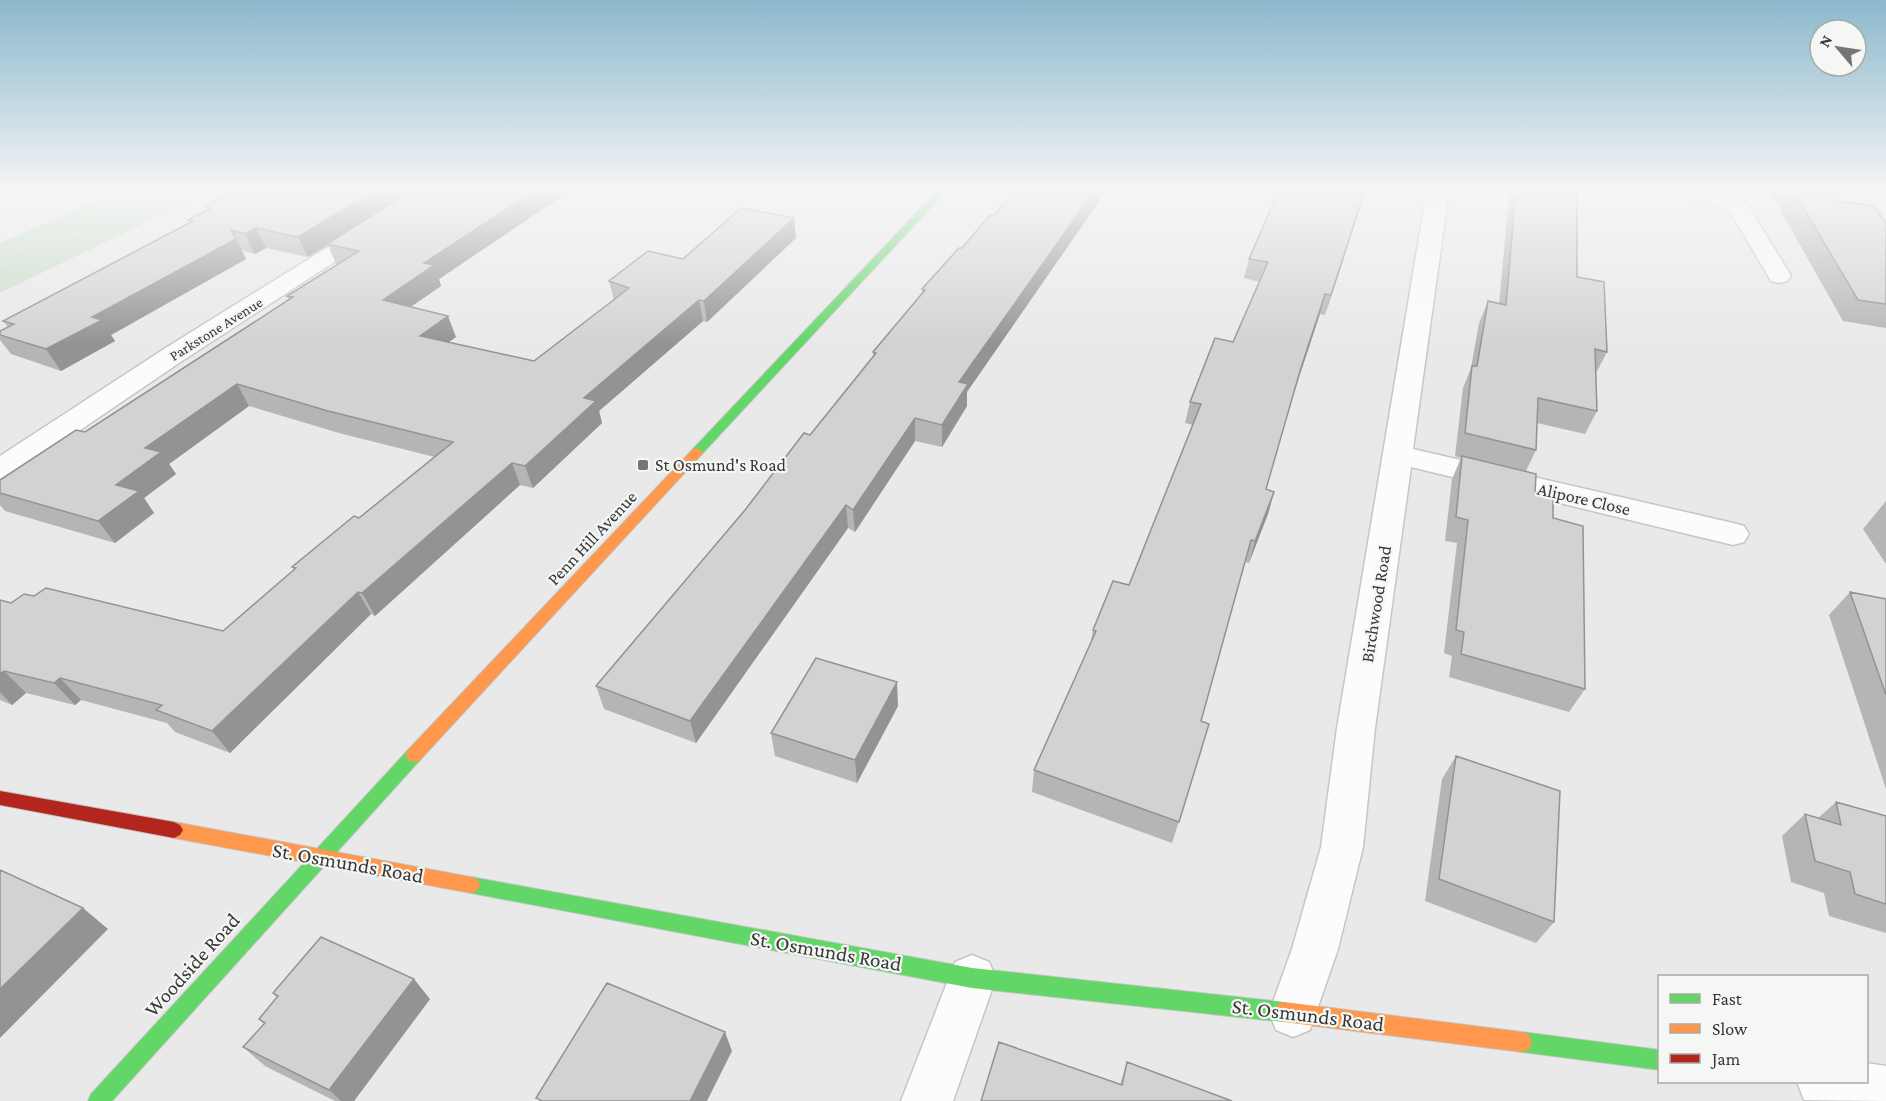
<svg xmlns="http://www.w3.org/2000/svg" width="1886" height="1101" font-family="'Crimson Pro',serif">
	<rect width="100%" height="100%" fill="#e8e9e8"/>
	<!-- green -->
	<path fill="#c8ddc8" d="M121 190H213L0 293V243Z"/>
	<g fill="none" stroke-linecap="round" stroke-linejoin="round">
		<defs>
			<path id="street" d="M420 190H445L182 361 11 477 0 480V456L164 349Z
				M1427 190H1449L1413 449 1733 523 1744 526 1749 534 1744 542 1733 545 1411 467 1375 728 1363 847 1338 949 1310 1030 1293 1037 1276 1030 1269 1013 1292 949 1321 847 1337 728Z
				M1666 190H1716L1746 202 1791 276 1787 281 1779 283 1771 281 1730 211 1707 202 1669 194Z
				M972 955 989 962 996 978 953 1101H901L955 962Z
				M1866 1063 1886 1066V1101L1804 1100 1797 1082H1866Z"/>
			<path id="fast" d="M938 190H947L701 455H693L691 452 693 449Z
				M414 748 420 750 422 755 420 760 112 1101H88L91 1094 408 750Z
				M471 877 972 968 1284 1002 1291 1005 1294 1012 1291 1019 1284 1022 972 988 471 893 465 891 462 885 465 879Z
				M1522 1032 1660 1050V1070L1522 1052 1515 1049 1512 1042 1515 1035Z"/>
			<path id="slow" d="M697 448 703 452 701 455 420 760 414 762 408 760 406 755 408 750 693 449Z
				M174 822 471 877 477 879 480 885 477 891 471 893 174 838 168 835 165 830 168 825Z
				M1284 1002 1522 1032 1529 1035 1532 1042 1529 1049 1522 1052 1284 1022 1277 1019 1274 1012 1277 1005Z"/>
			<path id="jam" d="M0 791 174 822 180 825 183 830 180 835 174 838 0 805Z"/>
		</defs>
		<!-- street casing -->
		<use href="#street" stroke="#c5c6c5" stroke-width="3"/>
		<!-- fast casing -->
		<use href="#fast" stroke="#c5c6c5" stroke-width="2"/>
		<!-- slow casing -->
		<use href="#slow" stroke="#c5c6c5" stroke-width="2"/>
		<!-- jam casing -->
		<use href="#jam" stroke="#c5c6c5" stroke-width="2"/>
		<!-- street -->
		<use href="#street" fill="#fcfcfc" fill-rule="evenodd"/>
		<!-- fast -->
		<use href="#fast" fill="#63d668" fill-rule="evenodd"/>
		<!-- slow -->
		<use href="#slow" fill="#ff974d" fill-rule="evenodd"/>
		<!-- jam -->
		<use href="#jam" fill="#b3261e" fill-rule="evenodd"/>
		<!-- rail -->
		<path stroke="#cfd0cf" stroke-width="3" stroke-dasharray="2 4.5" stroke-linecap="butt" d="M0 263 52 239
			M0 273 179 190"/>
	</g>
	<!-- wall -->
	<path fill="#b4b5b4" d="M235 190H571L439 279 441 286 411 307 456 337 448 342 534 361 614 300 609 281 683 259 796 238 707 322 703 321 599 411 602 423 533 488 520 485 375 616 371 614 230 753 175 732 167 723 81 700 75 705 26 693 12 705 0 700V600L11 603 34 596 223 631 294 570 292 567 359 518 435 457 339 433 249 406 169 464 176 474 144 498 154 513 115 543 5 511 0 505V480L85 432 289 300 287 296 338 264H336L328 245 308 257 266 248 255 254 242 250 246 259 111 335 115 341 61 371 11 354 0 340V331L8 327 3 321 190 223 188 220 206 210 204 206Z
		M1366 190 1325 315 1320 314 1294 392 1266 489 1274 492 1268 514 1249 563 1245 562 1201 721 1203 746 1172 843 1032 792 1034 770 1091 642 1093 630 1129 585 1193 425 1185 423 1190 402 1233 342 1260 282 1244 278 1249 259Z
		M1512 190H1577V277L1607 352 1596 373 1597 411 1585 434 1537 423 1536 450 1526 471 1535 495 1553 518 1585 689 1569 712 1449 677 1452 656 1444 653 1457 543 1445 541 1452 479 1461 458 1455 456 1463 388 1471 368 1479 323 1488 301 1499 304 1509 197Z
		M1769 190H1833L1836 201 1886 223V328L1843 321Z
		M959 248 967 392V406L942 447 915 441 855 532 848 528 696 743 604 709 596 686 810 435 873 357V352L922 293V289Z
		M1886 501V564L1863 529Z
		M1850 592 1886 599V789L1829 615Z
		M898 706 857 783 775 756 771 733Z
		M1456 756 1554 922 1536 943 1425 901 1442 779Z
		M1836 802 1886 816V933L1829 916 1824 893 1791 882 1782 836 1805 814 1818 818Z
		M273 993 430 999 354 1101H335L265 1066 243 1047 264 1024 259 1019 277 998Z
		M1127 1062 1232 1101 1120 1085Z"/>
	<!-- shaded-wall -->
	<path fill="#929392" d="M376 190H415L327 244 328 245 308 257 298 237Z
		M536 190H571L439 279 441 286 391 320 383 300 424 263Z
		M1095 190H1107L967 392V406L942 447V425L959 382Z
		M1365 190H1366L1325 315 1331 295Z
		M794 218 796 238 707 322 704 301Z
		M256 228 266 248 255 254 245 234Z
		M236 239 246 259 111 335 115 341 61 371 46 349 92 317Z
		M1325 294 1320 314 1294 392 1300 371Z
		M699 300 703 321 599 411 602 423 533 488 525 466 584 398Z
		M448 316 456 337 428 357 420 336Z
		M237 384 249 406 169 464 176 474 144 498 154 513 115 543 98 521 116 485 145 448Z
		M915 418V441L855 532 853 510Z
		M512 463 520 485 375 616 362 593Z
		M1274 492 1268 514 1249 563 1255 541Z
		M846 505 848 528 696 743 690 721Z
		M358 592 371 614 230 753 212 731Z
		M4 671 26 693 12 705 0 692V674Z
		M60 678 81 700 75 705 54 683Z
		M897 682 898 706 857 783 855 760Z
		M83 908 108 929 0 1038V989Z
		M414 979 430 999 354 1101H341L329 1090Z
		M725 1032 732 1051 707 1101H690Z"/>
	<!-- building -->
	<path fill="#d1d2d1" stroke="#929392" stroke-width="1.5" d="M235 190H376L298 237 256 228 245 234 231 230 236 239 92 317 102 320 46 349 0 335V331L14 324 3 321 193 221 188 220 211 208 204 206Z
		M412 190H536L424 263 434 265 383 300 448 316 420 336 534 361 629 288 609 281 648 251 683 259 741 208 794 218 704 301 699 300 584 398 596 401 525 466 512 463 362 593 358 592 212 731 156 710 162 705 60 678 54 683 4 671 0 674V600L11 603 24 594 34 596 46 588 223 631 296 568 292 567 354 516 359 518 453 442 328 411 237 384 145 448 161 452 116 485 139 491 98 521 0 493V480L76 430 85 432 293 297 287 296 359 251 327 244Z
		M1013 190H1095L959 382 968 384 942 425 915 418 853 510 846 505 690 721 596 686 745 510 804 433 810 435 876 353 873 352 925 290 922 289 959 248H962L990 215 994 216Z
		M1279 190H1365L1331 295 1325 294 1300 371 1266 489 1274 492 1255 541 1251 540 1201 721 1209 724 1179 822 1034 770 1096 631 1093 630 1113 581 1129 585 1201 404 1190 402 1215 338 1233 342 1268 262 1249 259Z
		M1516 190H1577V277L1604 282 1607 352 1595 349 1597 411 1538 398 1536 450 1465 433 1472 366H1477L1488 301 1506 305Z
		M1793 190H1833L1836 201 1874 206 1886 223V304L1858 300Z
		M1462 456 1536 474 1535 495 1553 499V518L1583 526 1585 689 1461 654 1464 632 1456 630 1468 520 1456 517Z
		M1850 592 1886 599V695Z
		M816 658 897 682 855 760 771 733Z
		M1456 756 1560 791 1554 922 1439 879Z
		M1836 802 1886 816V904L1855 894 1850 872 1815 861 1805 814 1841 825Z
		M0 870 83 908 0 989Z
		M321 937 414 979 329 1090 243 1047 265 1023 259 1019 278 996 273 993Z
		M607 983 725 1032 690 1101H542L536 1098Z
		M999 1042 1122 1085 1127 1062 1232 1101H981Z"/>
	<!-- sky -->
	<linearGradient id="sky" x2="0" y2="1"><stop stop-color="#8bb8cc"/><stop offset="0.55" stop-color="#f5f5f5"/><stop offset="1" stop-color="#f5f5f5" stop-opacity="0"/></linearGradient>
	<rect width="1886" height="345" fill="url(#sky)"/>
	<!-- markers -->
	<rect fill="#747574" stroke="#f4f7f4" stroke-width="2" x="637" y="459" width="12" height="12" rx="3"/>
	<g text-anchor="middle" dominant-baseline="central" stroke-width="4.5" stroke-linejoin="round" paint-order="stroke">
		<!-- far-street labels -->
		<g font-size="15" fill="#363736" stroke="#f4f7f4">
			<text transform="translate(216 329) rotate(-32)">Parkstone Avenue</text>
		</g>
		<!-- poi labels -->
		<g font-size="18" fill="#363736" stroke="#f4f7f4" text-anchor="start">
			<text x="655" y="465">St Osmund's Road</text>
		</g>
		<!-- street labels -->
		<g font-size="18" fill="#363736" stroke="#f4f7f4">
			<text transform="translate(1584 499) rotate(13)">Alipore Close</text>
			<text transform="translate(592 538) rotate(-47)">Penn Hill Avenue</text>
			<text transform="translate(1376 604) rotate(-81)">Birchwood Road</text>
		</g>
		<!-- near-street labels -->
		<g font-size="21" fill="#363736" stroke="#f4f7f4">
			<text transform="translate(348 863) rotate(10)">St. Osmunds Road</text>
			<text transform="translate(826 951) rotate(10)">St. Osmunds Road</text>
			<text transform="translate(192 965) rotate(-48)">Woodside Road</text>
			<text transform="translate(1308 1015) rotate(7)">St. Osmunds Road</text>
		</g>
	</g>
	<!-- legend -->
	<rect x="1658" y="975" width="210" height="108" fill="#f4f7f4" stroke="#a8aaa8" stroke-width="1.5"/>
	<rect x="1670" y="994" width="30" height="9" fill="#63d668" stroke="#a8aaa8" stroke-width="1.5"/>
	<text x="1712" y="1005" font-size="18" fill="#363736">Fast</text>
	<rect x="1670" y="1024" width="30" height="9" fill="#ff974d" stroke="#a8aaa8" stroke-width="1.5"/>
	<text x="1712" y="1035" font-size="18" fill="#363736">Slow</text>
	<rect x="1670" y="1054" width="30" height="9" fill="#b3261e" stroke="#a8aaa8" stroke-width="1.5"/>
	<text x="1712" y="1065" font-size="18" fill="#363736">Jam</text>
	<!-- north arrow -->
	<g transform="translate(1838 48) rotate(299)"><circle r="28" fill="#f4f7f4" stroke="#a8aaa8" stroke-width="1.5"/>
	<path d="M0-4.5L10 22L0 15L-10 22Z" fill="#747574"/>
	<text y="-9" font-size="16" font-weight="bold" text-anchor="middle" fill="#363736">N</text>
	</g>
</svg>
